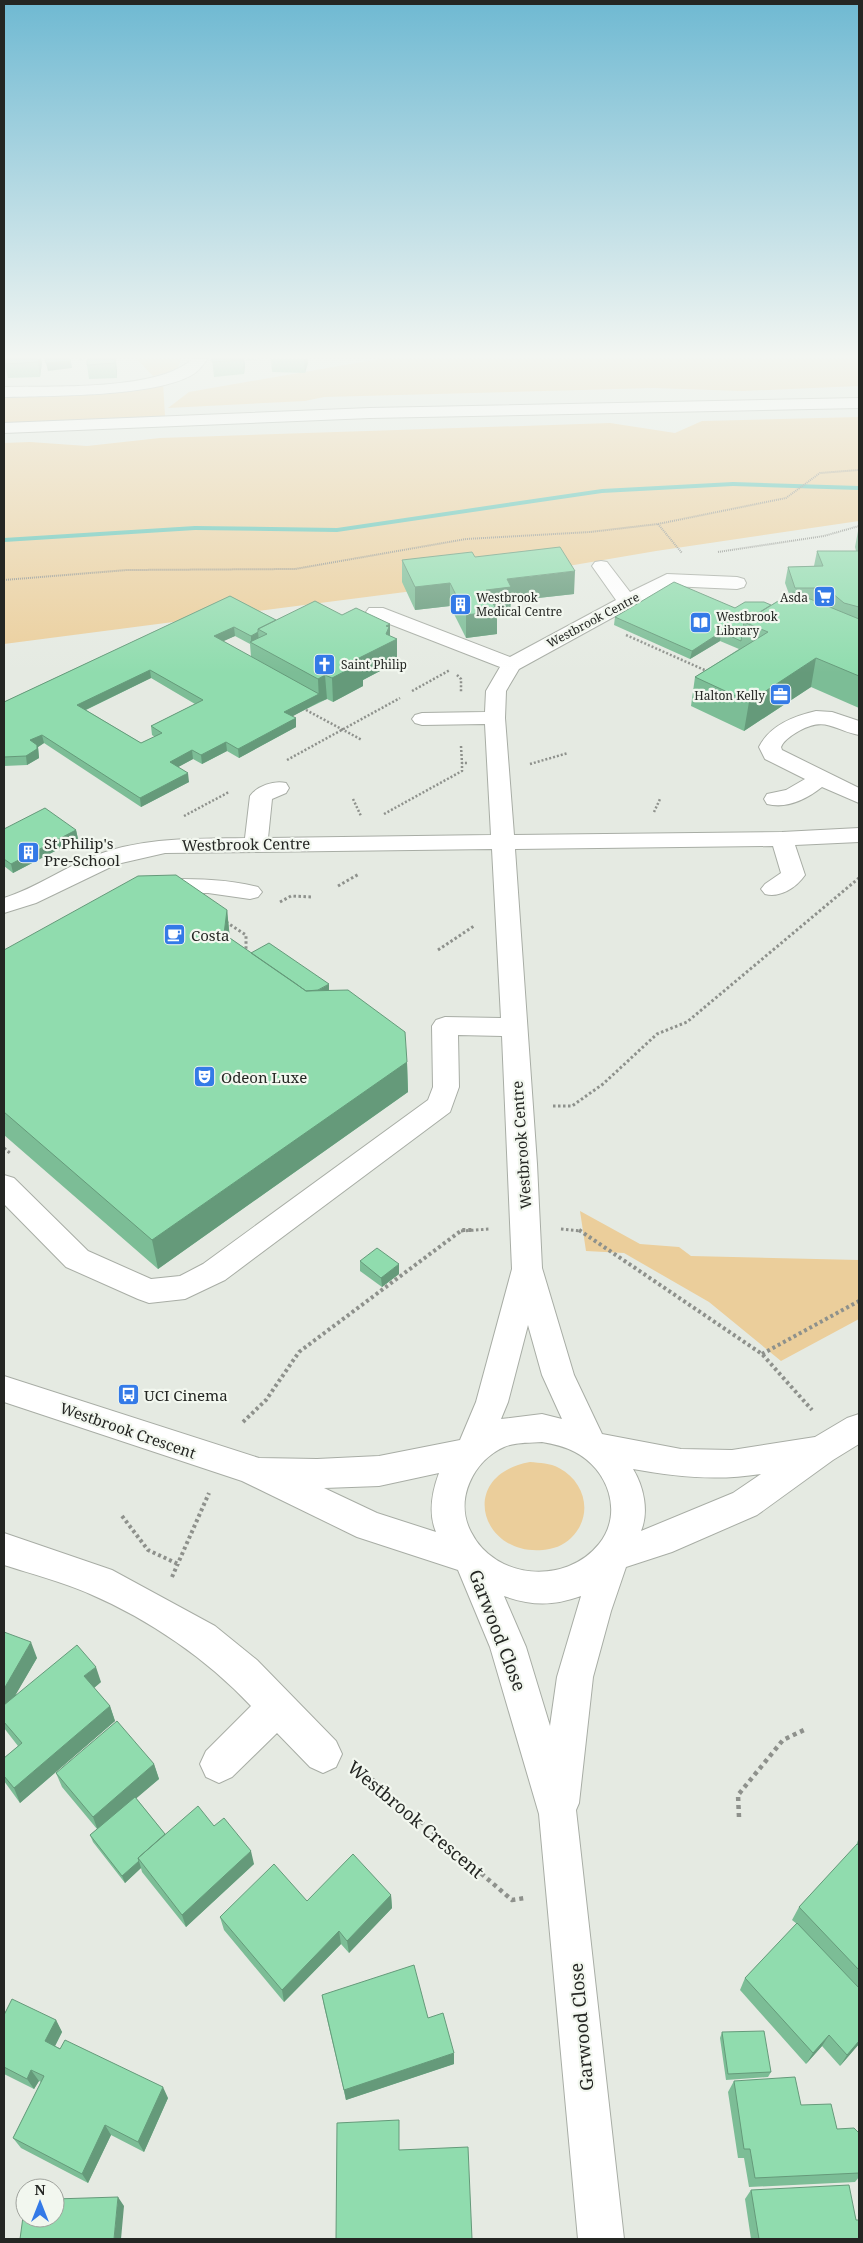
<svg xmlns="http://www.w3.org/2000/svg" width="863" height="2243" font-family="'Noto Serif',serif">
	<rect width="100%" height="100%" fill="#e5eae2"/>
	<!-- green -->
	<path fill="#ebce9b" d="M137 359H181L177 370 153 376Z
		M379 359H859V386L743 391 653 388 324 397 305 401 168 408 189 392Z
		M163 382 165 416 4 425V390Z
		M859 417V521L656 551 444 587 4 644V443L30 442 87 446 160 438 610 423 675 433 702 421Z
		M580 1211 640 1244 679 1247 691 1256 859 1260V1319L781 1361 709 1302 624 1253 586 1251Z
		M530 1462C540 1463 550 1463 559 1468 587 1483 593 1517 571 1538 563 1546 553 1549 543 1550 480 1556 457 1475 530 1462Z"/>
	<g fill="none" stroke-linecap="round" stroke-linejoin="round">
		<!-- stream -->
		<path fill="#59c1b2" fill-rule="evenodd" d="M733 482 859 486V490L733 486 602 493 337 532 195 530 4 542V538L195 526 337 528 602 489Z"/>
		<defs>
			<path id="minor" d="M192 359H207C204 364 199 370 195 373 161 397 47 396 4 397V387C49 386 160 391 192 359Z
				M859 398V408L370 418 4 433V423L370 408Z
				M601 561 607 562 630 592 667 574 737 577 744 579 746 583 744 587 737 589 670 586 519 669 506 691 505 718 514 835 782 832 859 828V842L795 845 805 875C796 888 780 898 765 894L761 889 765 884 781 873 773 846 515 849 537 1164 542 1268 574 1375 602 1434 681 1449 732 1450 815 1437 847 1418 859 1414V1444L833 1460 757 1515 672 1552 626 1567 611 1611 593 1677 579 1803 576 1810 624 2239H578L539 1814 490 1647 458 1570 357 1537 242 1481 4 1402V1376L259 1458 317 1459 379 1456 460 1440 476 1402 512 1269 502 1036 458 1035 459 1087 450 1112 225 1280 185 1299 149 1303 138 1299 66 1267 4 1204V1175L14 1178 88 1251 151 1279 180 1276 203 1264 428 1100 433 1087 432 1026 436 1020 445 1017 501 1018 492 849 165 853 117 864 36 903 4 913V898C36 888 63 868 94 856 143 837 193 839 245 838L250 796C257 786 274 780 286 783L289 788 286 793 272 799 268 838 491 835 485 724 422 725 415 723 412 719 415 715 422 713 485 712 486 691 500 667 369 616 366 612 369 608H383L510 657 616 600 592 566 595 562ZM528 1325 542 1375 562 1419 542 1414 501 1419 508 1402ZM542 1442C553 1444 564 1446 575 1452 608 1469 624 1513 599 1544 566 1585 495 1580 471 1532 454 1500 473 1461 504 1447 515 1442 530 1443 542 1442ZM633 1469C677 1477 717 1481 761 1474L733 1493 641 1531C649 1512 644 1487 633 1469ZM439 1473C432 1492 428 1513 436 1532L377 1513 324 1488 379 1486ZM504 1596C532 1606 553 1606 581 1596L557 1677 550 1726 526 1647Z
				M816 711 832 712 859 721V735C833 730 826 716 799 731 792 735 784 740 781 747L782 750 859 788V803L822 787C807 799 787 809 767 804L764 799 767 794 786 790 805 779 765 759 759 747C770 725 794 716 816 711Z
				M154 879C189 879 224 878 258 887L262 892 258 897 250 899 208 893H154L146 891 142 886 146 881Z
				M4 1533 112 1570 215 1626 257 1660 336 1741 342 1754 336 1767 323 1773 310 1767 277 1733 232 1777 219 1783 206 1777 200 1764 206 1751 251 1706C207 1659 150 1620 90 1594 63 1582 32 1574 4 1565Z"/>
		</defs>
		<!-- minor casing -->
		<use href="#minor" stroke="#a8ada5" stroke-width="2"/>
		<!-- path-far4 -->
		<path stroke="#8e918c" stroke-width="2" stroke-dasharray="1 1" stroke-linecap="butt" d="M658 524 682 553
			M718 552 824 536 859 526
			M4 580 127 570 295 569 466 539 590 532 658 524 786 498 820 473 859 470"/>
		<!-- path-far3 -->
		<path stroke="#8e918c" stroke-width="2.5" stroke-dasharray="2 2" stroke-linecap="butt" d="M626 635 709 672
			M457 675 461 679V692
			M412 691 450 670
			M306 710 362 740
			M461 746 462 763
			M287 760 400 698
			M530 764 568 753
			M353 799 361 816
			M654 812 660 799
			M384 814 462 771V763H467
			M184 816 229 792"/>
		<!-- path-far2 -->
		<path stroke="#8e918c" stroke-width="3" stroke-dasharray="2.5 2.5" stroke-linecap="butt" d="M338 886 359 874
			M280 902 291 896 311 897
			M226 922 246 935V953
			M438 950 474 926
			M553 1106H572L603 1084 657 1034 687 1022 859 878
			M4 1148 11 1154
			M561 1229 581 1231
			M461 1231 490 1229"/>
		<!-- path-far1 -->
		<path stroke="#8e918c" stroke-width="4" stroke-dasharray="3 3" stroke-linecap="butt" d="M579 1230 762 1354 812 1410
			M762 1354 859 1301
			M243 1422 266 1400 299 1352 462 1230H474
			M122 1516 148 1550 178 1564
			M172 1577 209 1493"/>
		<!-- path -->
		<path stroke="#8e918c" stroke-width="4.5" stroke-dasharray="4 4" stroke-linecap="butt" d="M360 1769 512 1900 525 1898
			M739 1817 738 1795 783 1740 804 1730"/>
		<!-- minor -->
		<use href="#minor" fill="#fff" fill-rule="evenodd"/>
	</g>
	<!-- wall -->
	<path fill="#7cbd96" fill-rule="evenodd" d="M4 359H41L42 363 40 377 8 378 5 366H4Z
		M78 359H116L117 370V378L89 379 87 365V359L79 360Z
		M212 359H244L245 365 244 374 214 377Z
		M246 359H266L246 360Z
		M271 359H308V363L305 373 272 372Z
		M858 531H859V708L811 687 744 731 691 706 695 677 739 649 720 641 690 659 614 625 615 617 771 605 789 594 785 583 788 567 814 566 817 551H856L855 547Z
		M475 557 574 594 511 601 510 610 497 611V634L466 638 450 606 415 610 402 582V560Z
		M230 596 276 620 342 615 390 624V636L397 639V662L363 680V686L333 702 327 699 292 716 296 727 239 758 227 751 202 764 193 759 178 767 189 782 141 807 44 743 38 747 39 758 27 765 4 766V702ZM235 636 250 644 251 657 223 641ZM151 678 195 704 151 726 152 735 155 737 141 743 86 710Z
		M4 829 76 830 78 839 13 873 4 866Z
		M227 910 230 938 251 953 329 990 407 1062 408 1092 158 1269 4 1135V950Z
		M360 1261 399 1274 382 1287 360 1271Z
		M4 1632 37 1658 15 1695 101 1682 94 1688 110 1706 115 1721 20 1803 4 1781V1758L18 1746 4 1728Z
		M154 1764 159 1779 136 1798 165 1834 214 1826 254 1864 186 1927 142 1872 141 1868 125 1883 93 1842 90 1835 97 1829 62 1787 56 1773Z
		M859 1837V2044L840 2066 822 2046 806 2064 740 1990 745 1978 797 1924 792 1920 799 1907 856 1846Z
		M391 1895 392 1908 349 1953 341 1944 284 2002 224 1930 220 1917 307 1901Z
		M322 1995 428 2018 454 2064 346 2100 324 2006Z
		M4 2015 56 2020 62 2032 55 2046 168 2098 144 2152 111 2135 88 2183 21 2148 13 2138 41 2082 39 2081 34 2089 4 2074Z
		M722 2032 771 2072 768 2077 726 2080 720 2038Z
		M734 2081 801 2105 837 2129 859 2133V2177L855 2182 749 2187 744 2158H738L728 2092Z
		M751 2190 856 2220 859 2239H751L745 2199Z"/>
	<!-- shaded-wall -->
	<path fill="#659a7a" d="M38 359H41L42 363 40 377 38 362Z
		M115 359 117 370V378L115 363Z
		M243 359H244L245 365 244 374Z
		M304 359H308V363L305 373Z
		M71 361 72 368 48 371 46 363Z
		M575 571 574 594 511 601 510 610 486 612V590L507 579Z
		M450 583V606L415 610V587Z
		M497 611V634L466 638V615Z
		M390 624V642L397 639V662L363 680V686L333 702 332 678 357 659 386 626Z
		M234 627 235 636 215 645 214 636Z
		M258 632 259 641 251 643V636Z
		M721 632 720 641 690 659 692 651Z
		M816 658 811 687 744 731 749 702Z
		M150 670 151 678 79 713 77 705Z
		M325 675 327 699 319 702 318 679Z
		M319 694V702L284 721V712Z
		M296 718V727L239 758 238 749Z
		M42 735 44 743 38 747 39 758 27 765 26 756 30 740Z
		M226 742 227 751 202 764 201 755Z
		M192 750 193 759 171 771 170 762Z
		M188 773 189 782 141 807 140 798Z
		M76 830 78 839 13 873 11 864Z
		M227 910 230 940 224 934Z
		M329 984V993L296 1004Z
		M407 1062 408 1092 158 1269 152 1240Z
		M399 1264V1274L382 1287 381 1278Z
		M31 1642 37 1658 4 1715V1689Z
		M96 1667 101 1682 89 1692 84 1676Z
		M110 1706 115 1721 20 1803 14 1788Z
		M154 1764 159 1779 98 1831 93 1817Z
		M251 1851 254 1864 186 1927 182 1915Z
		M139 1861 141 1868 125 1883 122 1876Z
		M391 1895 392 1908 349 1953 347 1941Z
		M339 1931 341 1944 284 2002 282 1990Z
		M56 2020 62 2032 52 2052 45 2041Z
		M829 2035 822 2046 806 2064 813 2053Z
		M859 2041V2044L840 2066 847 2055Z
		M454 2053V2064L346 2100 344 2090Z
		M31 2070 39 2081 34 2089 27 2079Z
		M163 2087 168 2098 144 2152 138 2142Z
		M105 2125 111 2135 88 2183 82 2174Z
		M118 2197 124 2206 121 2239H114Z"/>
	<!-- building -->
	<path fill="#90dcae" stroke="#659a7a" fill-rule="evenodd" d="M6 359H38V362L5 364Z
		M45 359H70L71 361 46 363Z
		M87 359H115V363L87 365Z
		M212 359H243V360L212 362Z
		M560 547 575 571 507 579 511 587 486 590 497 611 466 615 450 583 415 587 402 560 472 552 475 557Z
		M817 551H859V607L844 603 832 593 831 588H795L788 567 823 566Z
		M674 582 735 608 745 602H764L771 605 744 622 741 641 721 632 692 651 615 617Z
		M793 592 859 619V676L816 658 749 702 695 677 768 632 744 622Z
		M230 596 276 620 258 629V632L251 636 234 627 214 636 319 694 284 712 296 718 238 749 226 742 201 755 192 750 170 762 188 773 140 798 42 735 30 740 37 745V749L26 756 4 757V702ZM150 670 203 700 151 726 162 733 141 743 77 705Z
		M315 601 342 615 356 608 390 624 386 626 389 627 386 634 397 639 357 659 363 662 332 678 325 675 318 679 250 642 267 634 258 629Z
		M45 808 76 830 11 864 4 859V829Z
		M176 875 227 910 224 934 295 983 306 991 348 990 405 1032 407 1062 152 1240 4 1112V950L138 876Z
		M269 943 329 984 318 990 306 991 251 953Z
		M377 1248 399 1264 381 1278 360 1261Z
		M4 1632 31 1642 4 1689Z
		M77 1645 96 1667 84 1676 110 1706 14 1788 4 1776V1758L22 1743 4 1722V1705Z
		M117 1721 154 1764 93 1817 56 1773Z
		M135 1797 165 1834 138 1858 139 1861 122 1876 90 1835Z
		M198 1806 214 1826 224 1818 251 1851 182 1915 138 1858Z
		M857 1844 859 1845V1970L799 1907Z
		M353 1854 391 1895 347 1941 339 1931 282 1990 220 1917 274 1864 307 1901Z
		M797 1923 859 1988V2041L847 2055 829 2035 813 2053 745 1978Z
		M414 1965 428 2018 443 2013 454 2053 344 2090 322 1995Z
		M12 1999 56 2020 45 2041 60 2049 65 2040 163 2087 138 2142 105 2125 82 2174 13 2138 44 2076 31 2070 27 2079 4 2067V2015Z
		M764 2031 771 2072 728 2074 722 2032Z
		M795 2077 801 2105 831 2104 837 2129 854 2128 859 2133V2173L755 2178 750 2149H744L734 2081Z
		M399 2120V2150L468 2147 472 2239H336L337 2123Z
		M849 2185 856 2220H859V2239H759L751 2190Z
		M118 2197 114 2239H20L25 2202V2218H55V2199Z"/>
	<!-- sky -->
	<linearGradient id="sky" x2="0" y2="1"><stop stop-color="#6fb9d2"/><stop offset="0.53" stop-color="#f3f6f2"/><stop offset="1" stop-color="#f3f6f2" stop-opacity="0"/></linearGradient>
	<rect width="863" height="673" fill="url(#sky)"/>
	<!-- icons -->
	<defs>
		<symbol id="supermarket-square" viewBox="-11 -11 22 22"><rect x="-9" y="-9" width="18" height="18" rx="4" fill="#347ae7" stroke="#f2f7ef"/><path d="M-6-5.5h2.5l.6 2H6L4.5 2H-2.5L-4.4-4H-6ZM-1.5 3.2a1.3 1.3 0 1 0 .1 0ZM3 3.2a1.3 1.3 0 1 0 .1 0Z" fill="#fff"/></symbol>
		<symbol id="building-square" viewBox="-11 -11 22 22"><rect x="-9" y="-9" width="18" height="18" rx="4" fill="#347ae7" stroke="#f2f7ef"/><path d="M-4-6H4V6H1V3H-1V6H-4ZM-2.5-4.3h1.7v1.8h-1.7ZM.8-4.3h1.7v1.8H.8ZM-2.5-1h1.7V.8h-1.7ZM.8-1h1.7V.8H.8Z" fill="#fff"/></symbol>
		<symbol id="library-square" viewBox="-11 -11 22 22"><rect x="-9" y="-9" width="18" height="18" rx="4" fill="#347ae7" stroke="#f2f7ef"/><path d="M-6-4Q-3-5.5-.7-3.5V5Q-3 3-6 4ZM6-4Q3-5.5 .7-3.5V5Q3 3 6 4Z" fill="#fff"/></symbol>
		<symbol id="church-square" viewBox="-11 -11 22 22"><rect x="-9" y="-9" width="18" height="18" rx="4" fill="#347ae7" stroke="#f2f7ef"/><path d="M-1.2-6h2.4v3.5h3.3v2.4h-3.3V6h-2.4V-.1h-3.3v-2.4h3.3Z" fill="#fff"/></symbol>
		<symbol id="office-square" viewBox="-11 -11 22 22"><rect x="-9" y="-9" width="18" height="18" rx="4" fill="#347ae7" stroke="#f2f7ef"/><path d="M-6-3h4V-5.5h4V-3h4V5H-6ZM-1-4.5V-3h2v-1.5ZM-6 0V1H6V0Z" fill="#fff"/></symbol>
		<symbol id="cafe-square" viewBox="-11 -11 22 22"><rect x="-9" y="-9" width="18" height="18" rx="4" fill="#347ae7" stroke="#f2f7ef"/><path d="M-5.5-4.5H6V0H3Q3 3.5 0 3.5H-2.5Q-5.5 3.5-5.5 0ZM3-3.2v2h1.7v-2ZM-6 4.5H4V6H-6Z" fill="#fff"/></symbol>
		<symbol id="theatre-square" viewBox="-11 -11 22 22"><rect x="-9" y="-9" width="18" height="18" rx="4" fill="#347ae7" stroke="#f2f7ef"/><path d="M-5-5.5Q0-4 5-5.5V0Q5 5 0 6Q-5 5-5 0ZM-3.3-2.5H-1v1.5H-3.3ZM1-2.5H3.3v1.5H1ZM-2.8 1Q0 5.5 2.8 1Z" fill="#fff"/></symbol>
		<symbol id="bus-square" viewBox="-11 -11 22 22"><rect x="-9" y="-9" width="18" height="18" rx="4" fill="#347ae7" stroke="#f2f7ef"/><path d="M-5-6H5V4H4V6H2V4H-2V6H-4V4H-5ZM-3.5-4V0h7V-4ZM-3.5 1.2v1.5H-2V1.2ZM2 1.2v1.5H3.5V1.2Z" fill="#fff"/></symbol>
	</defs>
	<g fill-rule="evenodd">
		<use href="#supermarket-square" x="812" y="584" width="25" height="25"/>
		<use href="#building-square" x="448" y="592" width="25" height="25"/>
		<use href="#library-square" x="688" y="610" width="25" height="25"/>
		<use href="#church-square" x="312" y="652" width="25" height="25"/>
		<use href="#office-square" x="768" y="682" width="25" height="25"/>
		<use href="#building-square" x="16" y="840" width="25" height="25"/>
		<use href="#cafe-square" x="162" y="922" width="25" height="25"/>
		<use href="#theatre-square" x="192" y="1064" width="25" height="25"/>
		<use href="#bus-square" x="116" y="1382" width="25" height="25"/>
	</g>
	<g text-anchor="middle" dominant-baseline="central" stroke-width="4.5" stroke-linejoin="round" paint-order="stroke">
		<!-- far-poi labels -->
		<g font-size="12" fill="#242623" stroke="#f2f7ef" text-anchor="start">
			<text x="476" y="597">Westbrook<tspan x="476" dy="14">Medical Centre</tspan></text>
			<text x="808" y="597" text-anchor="end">Asda</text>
			<text x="716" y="616">Westbrook<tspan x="716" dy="14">Library</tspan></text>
			<text x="341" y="664">Saint Philip</text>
			<text x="765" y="695" text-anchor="end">Halton Kelly</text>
		</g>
		<!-- far-street labels -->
		<g font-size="12" fill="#242623" stroke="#f2f7ef">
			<text transform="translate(593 620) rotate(-28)">Westbrook Centre</text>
		</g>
		<!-- poi labels -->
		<g font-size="15" fill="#242623" stroke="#f2f7ef" text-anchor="start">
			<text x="44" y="843">St Philip's<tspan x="44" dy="17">Pre-School</tspan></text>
			<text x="191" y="935">Costa</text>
			<text x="221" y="1077">Odeon Luxe</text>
			<text x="144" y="1395">UCI Cinema</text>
		</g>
		<!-- street labels -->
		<g font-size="15" fill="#242623" stroke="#f2f7ef">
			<text transform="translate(246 844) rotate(-1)">Westbrook Centre</text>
			<text transform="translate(521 1145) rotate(-94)">Westbrook Centre</text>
			<text transform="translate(128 1430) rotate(19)">Westbrook Crescent</text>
		</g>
		<!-- near-street labels -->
		<g font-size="18" fill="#242623" stroke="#f2f7ef">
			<text transform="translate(498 1630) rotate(69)">Garwood Close</text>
			<text transform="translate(416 1819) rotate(40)">Westbrook Crescent</text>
			<text transform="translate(581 2027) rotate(-95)">Garwood Close</text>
		</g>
	</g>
	<!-- border -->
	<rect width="863" height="2243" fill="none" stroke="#242623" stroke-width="10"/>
	<!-- north arrow -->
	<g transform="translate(40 2203)"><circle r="24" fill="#f2f7ef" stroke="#a0a39d"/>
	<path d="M0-4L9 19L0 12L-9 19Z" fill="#347ae7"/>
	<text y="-8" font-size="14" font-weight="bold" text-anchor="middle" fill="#242623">N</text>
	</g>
</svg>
